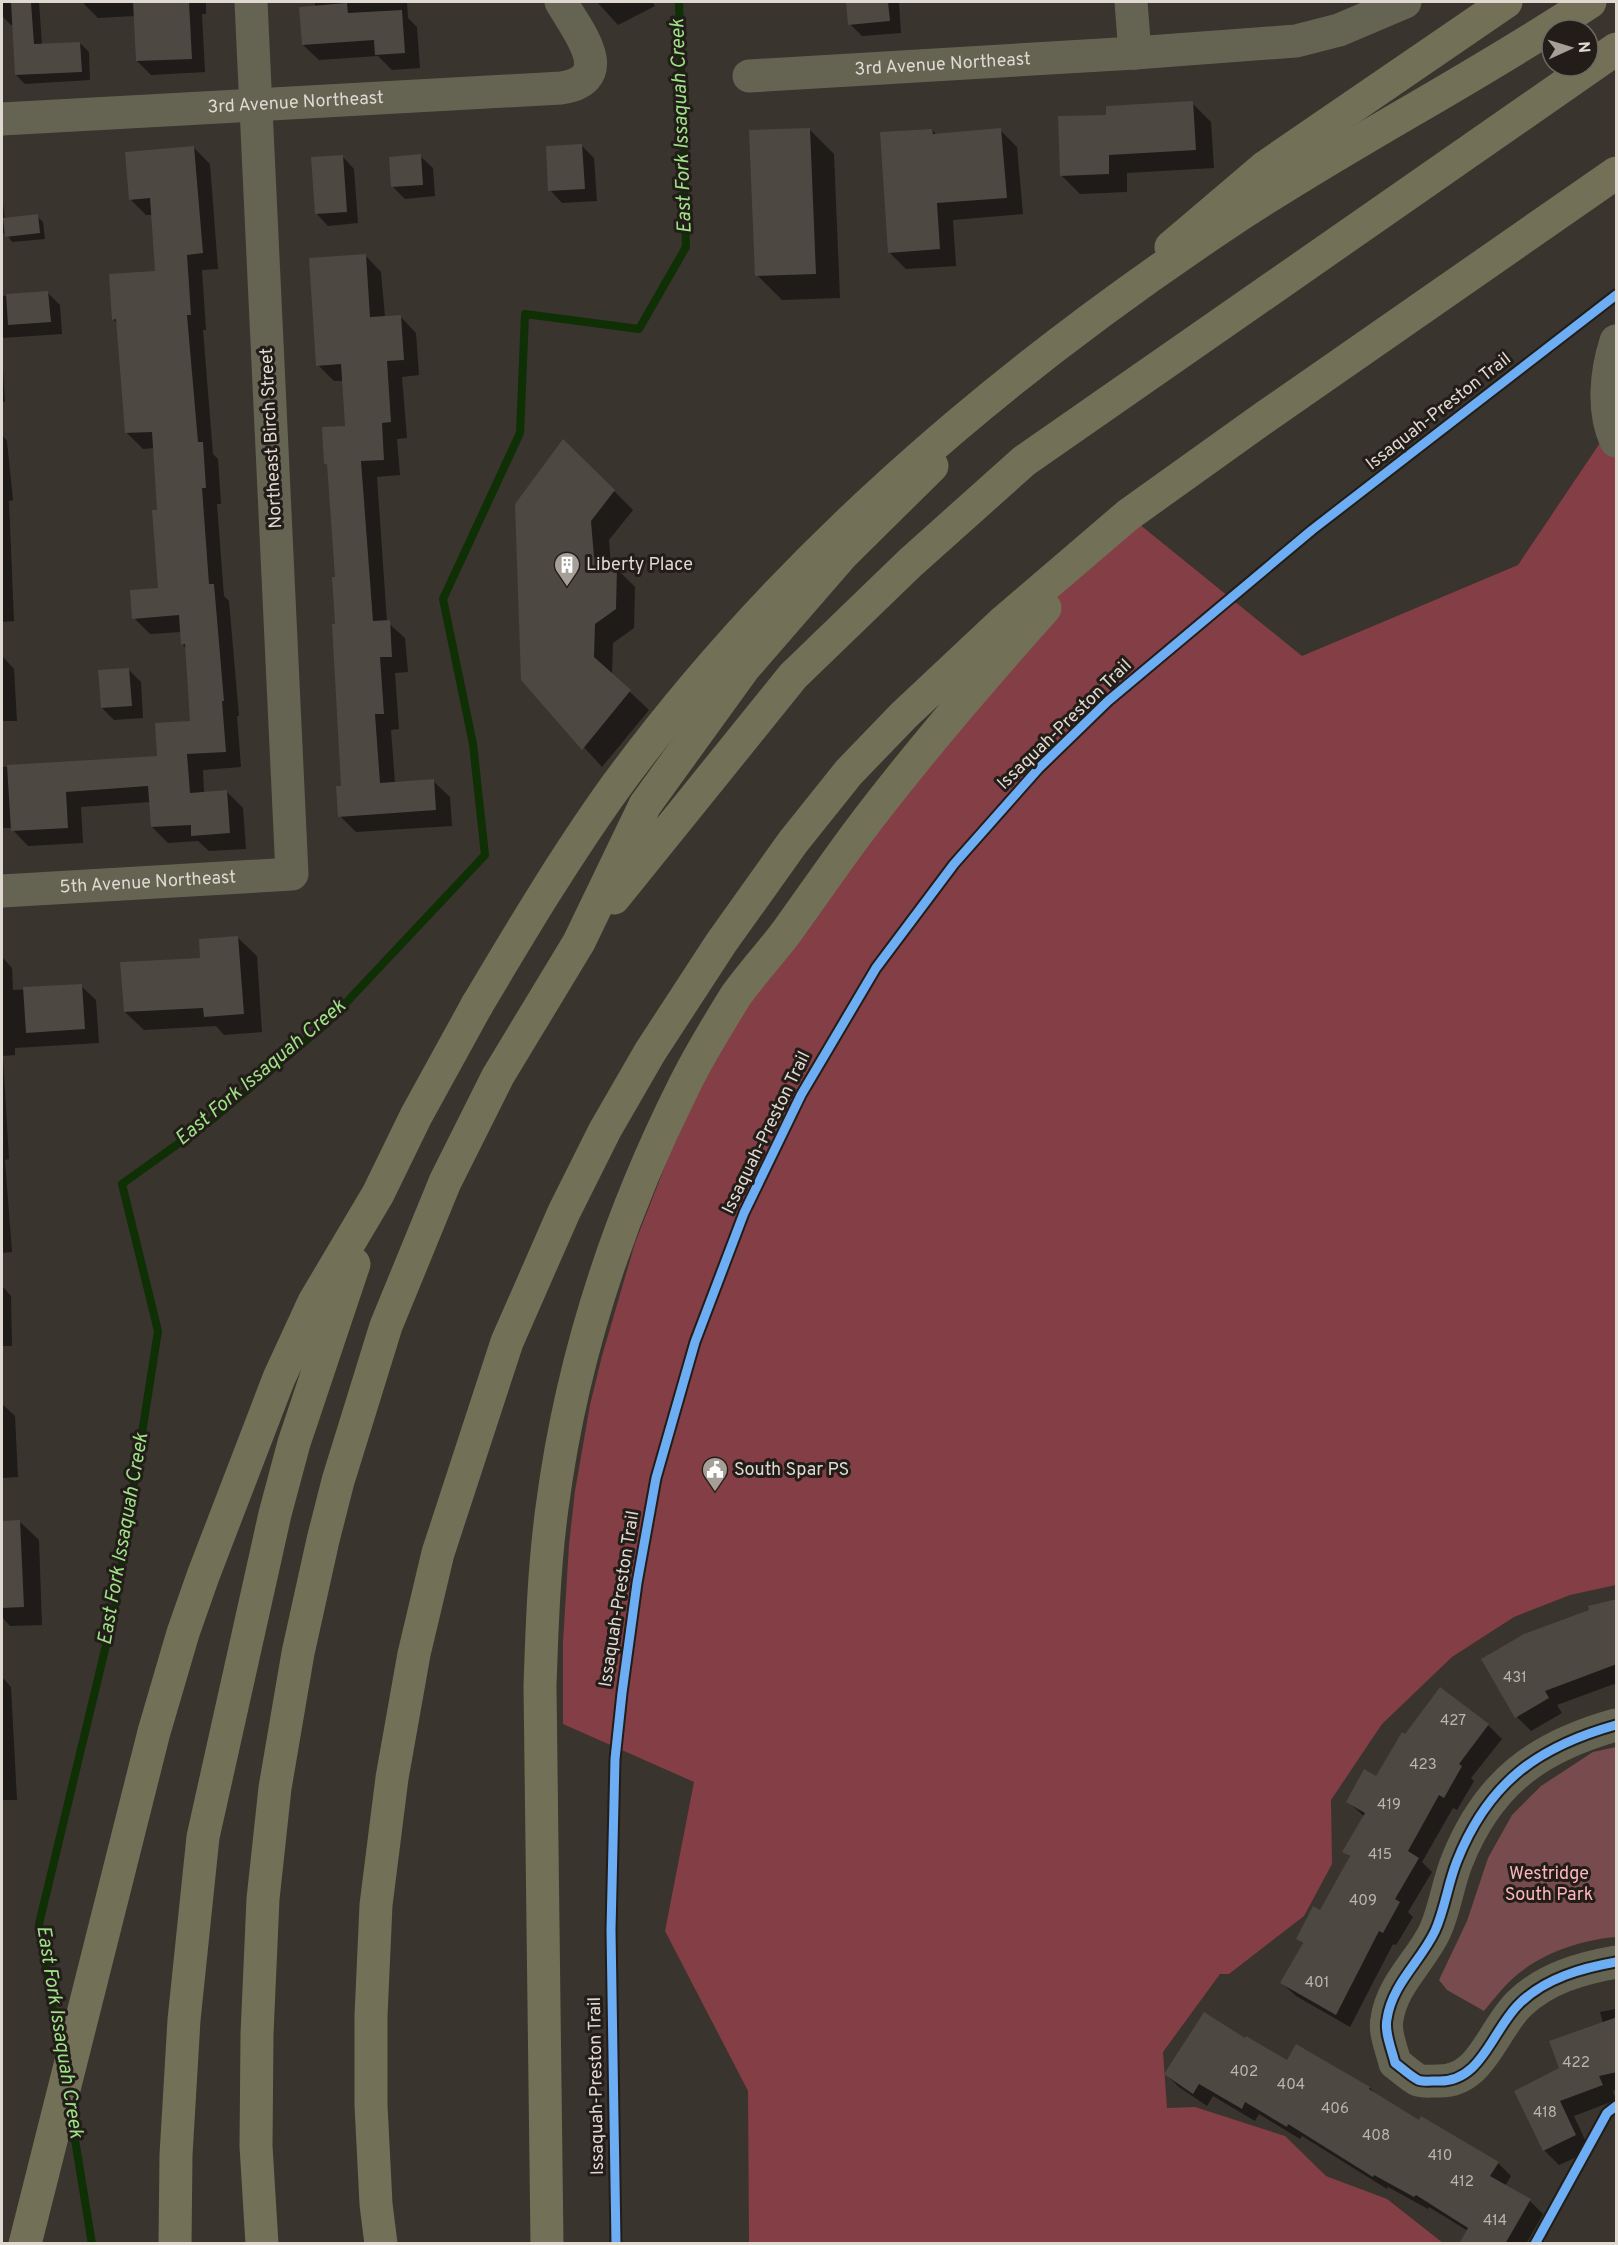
<svg xmlns="http://www.w3.org/2000/svg" width="1618" height="2245" font-family="Overpass,sans-serif">
	<rect width="100%" height="100%" fill="#39342d"/>
	<!-- green -->
	<path fill="#784c4e" d="M1616 1747V1937C1579 1940 1536 1955 1509 1982 1500 1991 1492 2001 1484 2011L1447 1990 1439 1980 1467 1921 1488 1858 1512 1815 1541 1786 1593 1752Z"/>
	<!-- forest -->
	<path fill="#843e45" d="M1610 428 1616 441V1585L1570 1595 1514 1617 1452 1657 1382 1724 1331 1800 1332 1864 1304 1916 1229 1974H1220L1163 2052 1167 2108 1195 2107 1285 2136 1326 2176 1387 2199 1443 2243H749L748 2091 665 1931 694 1782 563 1724V1642L569 1545 575 1491 590 1405 602 1356 635 1243 671 1151 696 1097 786 932 982 679 1128 515 1302 656 1518 565Z"/>
	<!-- shadow -->
	<path fill="#0007" d="M2 2H39L42 45 80 43 89 52 90 80 25 84 16 75 14 25H11L2 16Z
		M84 2H206V14H202L205 72 151 75 137 61 135 16 98 18 84 4Z
		M315 2H407L408 18 417 27 420 68 392 70 378 56 319 60 303 45 315 7Z
		M597 2H652L655 6 618 25Z
		M848 2H899L901 33 862 36 850 24Z
		M1192 103 1211 122 1214 168 1127 173V192L1080 194 1061 175 1108 116Z
		M809 129 834 154 840 298 782 300 757 275Z
		M932 130 937 135 1000 130 1017 147 1023 214 953 220 956 266 906 269 889 252Z
		M582 146 594 158 597 201 562 203 550 190Z
		M194 148 210 164 218 269 202 270 206 330H203L213 454 218 459 221 504H217L224 596 229 601 239 716H237L241 767 203 770 204 793 227 792 243 808 246 849 209 851 198 841 168 843 152 827 150 802 81 807 83 843 28 846 13 830 12 828H2V767L159 757 192 722 187 649 182 644 181 632 150 634 134 618 159 589V511L154 448 143 449 127 433 118 324 113 319 156 273 152 215H146L130 199Z
		M342 156 354 169 358 223 328 226 316 213Z
		M420 156 433 168 435 196 405 199 392 186Z
		M2 195 5 219 37 216 43 222 45 239 12 242 6 233 2 234Z
		M365 255 381 272 385 317 400 316 416 333 419 375 402 377 407 438 397 439 400 475 377 477 387 622 405 638 408 672 395 673 399 729 391 730 395 783 433 781 450 797 452 826 356 832 340 816 343 787 336 625 337 578 329 466 326 463 347 427 344 381H334L318 365Z
		M48 293 60 305 62 334 2 338V296Z
		M2 352 5 402H2Z
		M2 435 7 441 13 500 9 501 14 621 2 622Z
		M614 491 633 510 609 540 611 566 616 568 635 587 634 628 613 643 612 675 649 710 602 767 522 679 517 505Z
		M2 656 14 669 17 721H2Z
		M128 669 141 682 143 718 114 720 102 708Z
		M238 938 257 956 262 1032 224 1035 216 1026 144 1030 125 1012 202 959Z
		M2 957 12 968 13 990 81 986 96 1000 99 1043 15 1048V1055L3 1056 9 1159 5 1160 12 1252 2 1253Z
		M2 1286 11 1296 12 1346H2Z
		M2 1404 15 1416 18 1477 2 1478Z
		M2 1522H20L39 1540 42 1625 10 1626 2 1617Z
		M1616 1600V1687L1614 1684 1557 1705 1562 1713 1531 1731 1517 1717Z
		M2 1677 11 1687 17 1800H2Z
		M1440 1689 1488 1725 1502 1739 1471 1778 1474 1781 1457 1810 1453 1808 1422 1862 1432 1872 1408 1912 1413 1917 1396 1945 1393 1944 1350 2027 1296 1996 1282 1983 1304 1945 1298 1939 1321 1912 1351 1858 1344 1851 1365 1817 1348 1802 1377 1778 1405 1736Z
		M1616 2009V2090L1613 2091 1616 2100 1574 2116 1590 2151 1559 2165 1544 2150 1561 2069 1603 2023 1600 2012Z
		M1245 2041 1287 2062 1297 2046 1370 2088 1379 2097 1419 2122 1498 2163 1511 2176 1505 2186 1530 2201 1543 2214 1526 2244H1464L1468 2231 1429 2207 1428 2209 1388 2187 1387 2189 1302 2136 1300 2139 1259 2114 1255 2121 1213 2096 1207 2106 1179 2087 1166 2074Z"/>
	<g fill="none" stroke-linecap="round" stroke-linejoin="round">
		<!-- stream -->
		<path stroke="#0f2f04" stroke-width="8" d="M60 2053 39 1924 114 1612 158 1331 122 1184 214 1118 327 1023 485 855 473 744 443 599 520 433 525 314 639 329 686 247 679 2
			M71 2115 92 2244"/>
	</g>
	<!-- building -->
	<path fill="#4d4842" d="M11 2H31L34 44 80 42 82 72 15 75Z
		M133 2H189L192 59 136 61Z
		M846 2H888L890 21 848 25Z
		M347 3 348 13 402 10 405 53 375 55 374 40 302 45 299 7Z
		M1193 101 1196 150 1109 155V174L1060 176 1058 116 1106 115V106Z
		M810 128 816 274 755 276 749 130Z
		M1001 128 1007 198 937 203 940 249 888 253 880 132 932 129 933 134Z
		M582 144 585 189 548 191 546 146Z
		M194 146 203 253 187 255 191 315H187L198 442H203L206 488H202L209 584H214L224 701H222L226 752 187 754 190 793 227 790 230 833 191 836V825L151 827 148 786 66 792 68 828 11 831 7 765 157 756 155 723 190 721 185 644 181 645 179 615 132 619 130 590 158 588 152 510H157L152 432 125 433 116 319 112 320 109 274 155 271 150 198 129 200 125 152Z
		M421 154 423 185 391 187 389 157Z
		M343 155 347 212 315 214 311 157Z
		M38 214 40 233 5 237 3 218Z
		M366 254 370 317 401 315 404 360 387 361 391 422 382 423 384 460 361 461 373 621 390 620 392 657H380L384 714H375L380 783 434 779 436 810 338 817 336 786H341L332 624H335L332 577H335L327 464H324L322 427 345 426 341 364 316 366 309 258Z
		M48 291 51 322 8 325 6 294Z
		M563 439 615 490 591 521 594 557 617 567 616 609 595 624 594 657 631 690 582 750 521 680 515 504Z
		M129 668 132 706 101 708 98 670Z
		M238 936 244 1014 204 1017 203 1008 124 1012 120 962 200 958 199 939Z
		M82 984 85 1029 26 1033 23 987Z
		M20 1520 24 1607 2 1608V1521Z
		M1617 1599V1664L1545 1691 1549 1698 1515 1718 1481 1659 1524 1634 1589 1610 1588 1606Z
		M1440 1687 1489 1724 1459 1764 1462 1766 1444 1798 1439 1795 1408 1851 1419 1858 1395 1899 1400 1902 1383 1933 1379 1931 1336 2015 1280 1983 1303 1943 1296 1939 1313 1906 1320 1910 1350 1856 1342 1852 1365 1813 1346 1802 1364 1769 1376 1776 1402 1732 1405 1734Z
		M1204 2012 1245 2038 1246 2036 1287 2060 1296 2044 1370 2087 1369 2089 1419 2120 1421 2116 1499 2162 1490 2176 1531 2199 1505 2244H1459L1468 2228 1416 2195 1414 2197 1374 2175 1373 2177 1288 2124 1287 2127 1245 2102 1242 2109 1199 2084 1193 2094 1164 2074Z
		M1617 2017V2072L1599 2076 1603 2085 1560 2101 1576 2135 1543 2151 1514 2091 1559 2068 1549 2041Z"/>
	<g fill="none" stroke-linecap="round" stroke-linejoin="round">
		<!-- minor -->
		<g stroke="#656453" stroke-width="33">
			<path d="M1131 2 1135 53"/>
			<path id="s1" d="M749 76 1135 53 1296 41 1339 30 1405 2"/>
			<path id="s2" d="M2 119 561 88C618 79 578 31 561 2"/>
			<path d="M1616 341C1606 372 1602 411 1616 441"/>
			<path id="s3" d="M2 891 292 874 251 2"/>
			<path d="M1616 1725C1537 1747 1488 1783 1457 1861 1448 1883 1445 1909 1435 1931 1421 1961 1392 1984 1387 2019 1384 2032 1392 2050 1395 2063 1402 2068 1410 2076 1418 2080 1423 2082 1431 2081 1436 2081 1482 2084 1492 2029 1520 2003 1546 1978 1582 1968 1616 1962"/>
		</g>
		<!-- highway -->
		<path stroke="#727056" stroke-width="33" d="M1171 247 1265 167 1506 2
			M614 898 793 676 910 563 1024 461 1616 49
			M25 2244 154 1732 183 1633 203 1576 279 1378 314 1302 378 1194 416 1116 477 1005
			M175 2244 176 2155 184 2020 203 1837 275 1514 294 1443 354 1264
			M262 2244 256 2146 257 2034 263 1899 275 1788 298 1653 323 1540 338 1481 386 1326 445 1182 498 1076 579 942 645 805 744 668 843 554 932 466
			M381 2244 376 2204 371 2105V2016L376 1905 392 1778 414 1654 438 1553 507 1342 564 1212 605 1130 650 1052 721 943 793 842 849 772 904 715 1003 622 1128 515 1265 417 1616 173
			M547 2244 540 1686C542 1627 544 1567 552 1508 571 1362 617 1220 683 1088 698 1057 717 1026 735 997 751 974 771 953 788 930 811 898 833 866 856 835 915 756 980 681 1045 608"/>
		<!-- highway-bridge -->
		<path stroke="#727056" stroke-width="33" d="M477 1005C521 931 565 857 616 786 782 559 999 375 1232 220 1348 143 1474 79 1590 2"/>
		<defs>
			<path id="cycleway" d="M1616 1725C1537 1747 1488 1783 1457 1861 1448 1883 1445 1909 1435 1931 1421 1961 1392 1984 1387 2019 1384 2032 1392 2050 1395 2063 1402 2068 1410 2076 1418 2080 1423 2082 1431 2081 1436 2081 1482 2084 1492 2029 1520 2003 1546 1978 1582 1968 1616 1962
				M616 2244 611 1930 615 1759 622 1693 637 1583 656 1478 695 1342 744 1213 801 1095 876 968 954 864 1039 768 1108 701 1312 530 1616 295
				M1535 2244 1607 2113 1616 2106"/>
		</defs>
		<!-- cycleway casing -->
		<use href="#cycleway" stroke="#221d18" stroke-width="13"/>
		<!-- cycleway -->
		<use href="#cycleway" stroke="#6dadf4" stroke-width="9"/>
	</g>
	<!-- icons -->
	<defs>
		<symbol id="building-pin" viewBox="-11 -11 22 30"><path d="M0 17L-7.5 6A9.5 9.5 0 1 1 7.5 6Z" fill="#a59f98" stroke="#221d18"/><path d="M-4-6H4V6H1V3H-1V6H-4ZM-2.5-4.3h1.7v1.8h-1.7ZM.8-4.3h1.7v1.8H.8ZM-2.5-1h1.7V.8h-1.7ZM.8-1h1.7V.8H.8Z" fill="#fff"/></symbol>
		<symbol id="civic-pin" viewBox="-11 -11 22 30"><path d="M0 17L-7.5 6A9.5 9.5 0 1 1 7.5 6Z" fill="#a59f98" stroke="#221d18"/><path d="M-.6-6.5H3V-4.5H.6V-3L4-1V1h2V6H-6V1h2V-1L-.6-3ZM-1.2 2.5V6h2.4V2.5Z" fill="#fff"/></symbol>
	</defs>
	<g fill-rule="evenodd">
		<use href="#building-pin" x="552" y="550" width="30" height="40"/>
		<use href="#civic-pin" x="700" y="1455" width="30" height="40"/>
	</g>
	<g text-anchor="middle" dominant-baseline="central" stroke-width="6" stroke-linejoin="round" paint-order="stroke">
		<!-- number labels -->
		<g font-size="15" fill="#bab5ad">
			<text x="1515" y="1678">431</text>
			<text x="1453" y="1721">427</text>
			<text x="1423" y="1765">423</text>
			<text x="1389" y="1805">419</text>
			<text x="1380" y="1855">415</text>
			<text x="1363" y="1901">409</text>
			<text x="1317" y="1983">401</text>
			<text x="1576" y="2063">422</text>
			<text x="1244" y="2072">402</text>
			<text x="1291" y="2085">404</text>
			<text x="1335" y="2109">406</text>
			<text x="1545" y="2113">418</text>
			<text x="1376" y="2136">408</text>
			<text x="1440" y="2156">410</text>
			<text x="1462" y="2182">412</text>
			<text x="1495" y="2221">414</text>
		</g>
		<!-- street labels -->
		<g font-size="18" fill="#dfd9d1" stroke="#221d18">
			<text stroke="none"><textPath href="#s1" startOffset="194">3rd Avenue Northeast</textPath></text>
			<text stroke="none"><textPath href="#s2" startOffset="294">3rd Avenue Northeast</textPath></text>
			<text transform="translate(1439 412) rotate(-38)">Issaquah-Preston Trail</text>
			<text transform="translate(272 438) rotate(-93)">Northeast Birch Street</text>
			<text transform="translate(1065 725) rotate(-44)">Issaquah-Preston Trail</text>
			<text stroke="none"><textPath href="#s3" startOffset="146">5th Avenue Northeast</textPath></text>
			<text transform="translate(767 1133) rotate(-64)">Issaquah-Preston Trail</text>
			<text transform="translate(620 1599) rotate(-81)">Issaquah-Preston Trail</text>
			<text transform="translate(597 2086) rotate(-91)">Issaquah-Preston Trail</text>
		</g>
		<!-- poi labels -->
		<g font-size="18" fill="#dfd9d1" stroke="#221d18" text-anchor="start">
			<text x="586" y="565">Liberty Place</text>
			<text x="734" y="1470">South Spar PS</text>
		</g>
		<!-- park labels -->
		<g font-size="18" fill="#fcb5b9" stroke="#221d18">
			<text x="1549" y="1874">Westridge<tspan x="1549" dy="21">South Park</tspan></text>
		</g>
		<!-- water labels -->
		<g font-size="20" font-style="italic" fill="#9ee287" stroke="#221d18">
			<text transform="translate(682 126) rotate(-92)">East Fork Issaquah Creek</text>
			<text transform="translate(261 1073) rotate(-40)">East Fork Issaquah Creek</text>
			<text transform="translate(124 1539) rotate(-80)">East Fork Issaquah Creek</text>
			<text transform="translate(59 2032) rotate(81)">East Fork Issaquah Creek</text>
		</g>
	</g>
	<!-- border -->
	<rect width="1618" height="2245" fill="none" stroke="#dfd9d1" stroke-width="6"/>
	<!-- north arrow -->
	<g transform="translate(1570 48) rotate(86)"><circle r="28" fill="#221d18" stroke="#6e6862" stroke-width="1.5"/>
	<path d="M0-4.5L10 22L0 15L-10 22Z" fill="#a59f98"/>
	<text y="-9" font-size="16" font-weight="bold" text-anchor="middle" fill="#dfd9d1">N</text>
	</g>
</svg>
